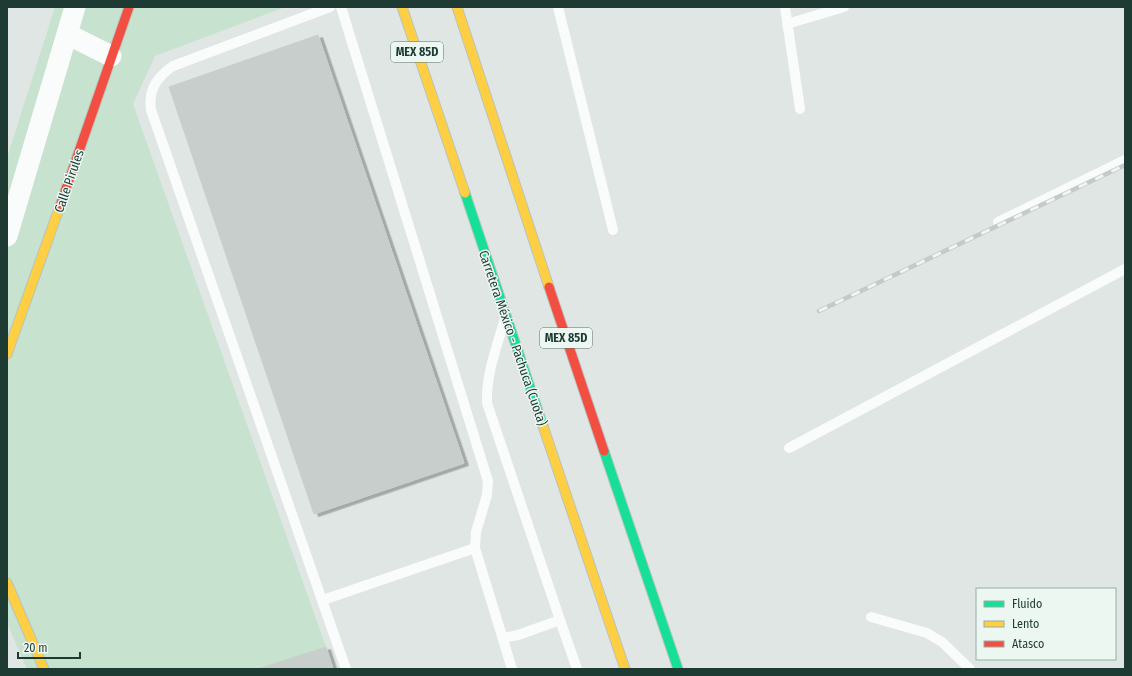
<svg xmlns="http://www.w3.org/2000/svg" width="1132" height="676" font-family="'Fira Sans Condensed',sans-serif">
	<defs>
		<filter id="shadow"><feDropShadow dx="4.5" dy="2.5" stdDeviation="0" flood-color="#0004"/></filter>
	</defs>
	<rect width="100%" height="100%" fill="#e0e6e3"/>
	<!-- green -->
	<path fill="#c7e2cf" d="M55 7H285L155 56 133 104 326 647 257 669H27L7 623V158Z"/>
	<!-- building -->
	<path fill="#c7cecb" stroke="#c8d0cc" filter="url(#shadow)" d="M318 35 464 463 314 514 169 87Z
		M326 647 333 669H257Z"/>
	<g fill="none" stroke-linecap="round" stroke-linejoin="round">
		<defs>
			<path id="fast" d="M465 193 543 426
				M604 451 678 669"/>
			<path id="slow" d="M402 7 465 193
				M457 7 549 287
				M7 354 60 206
				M543 426 625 669
				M7 583 44 669"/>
			<path id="jam" d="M60 206 129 7
				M549 287 604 451"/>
		</defs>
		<!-- fast casing -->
		<use href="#fast" stroke="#b8c3bf" stroke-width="11"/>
		<!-- slow casing -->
		<use href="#slow" stroke="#b8c3bf" stroke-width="11"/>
		<!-- jam casing -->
		<use href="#jam" stroke="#b8c3bf" stroke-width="11"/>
		<!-- lane -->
		<path stroke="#fafbfb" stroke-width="10" d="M330 7 173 66C157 77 148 90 151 110L346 669
			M341 7 488 481 487 495 476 532 475 548 512 669
			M558 7 613 230
			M785 7 800 109
			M787 24 844 7
			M998 222 1125 160
			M504 322C496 349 486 375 487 403L560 620
			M789 448 1125 269
			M323 600 475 548
			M871 617 927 633 942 642 970 669
			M503 638 518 635 560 620 577 669"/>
		<!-- street -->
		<path stroke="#fafbfb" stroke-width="21" d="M67 34 111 56
			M7 236 75 7"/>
		<!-- fast -->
		<use href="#fast" stroke="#16e098" stroke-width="9"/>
		<!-- slow -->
		<use href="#slow" stroke="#ffcf43" stroke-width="9"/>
		<!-- jam -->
		<use href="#jam" stroke="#f24e42" stroke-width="9"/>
		<defs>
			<path id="rail" d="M819 311 1125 165"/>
		</defs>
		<!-- rail casing -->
		<use href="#rail" stroke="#c5c9c8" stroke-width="4.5"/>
		<!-- rail -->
		<use href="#rail" stroke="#edf7f2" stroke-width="3" stroke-dasharray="9" stroke-linecap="butt"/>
	</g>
	<g text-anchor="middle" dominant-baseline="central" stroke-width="3" stroke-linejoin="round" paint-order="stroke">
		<!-- shield labels -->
		<g fill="#edf7f2" stroke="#5b736c" stroke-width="1">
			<rect x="391" y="42" width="52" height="20" rx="3"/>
			<rect x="540" y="328" width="52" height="20" rx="3"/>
		</g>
		<g font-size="12" font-weight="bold" fill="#1d3b33">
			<text x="417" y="52">MEX 85D</text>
			<text x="566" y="338">MEX 85D</text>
		</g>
		<!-- street labels -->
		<g font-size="13" fill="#1d3b33" stroke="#edf7f2">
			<text transform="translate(69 181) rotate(-71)">Calle Pirules</text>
			<text transform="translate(513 338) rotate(71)">Carretera México - Pachuca (Cuota)</text>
		</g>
	</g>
	<!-- border -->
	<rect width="1132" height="676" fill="none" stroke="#1d3b33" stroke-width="16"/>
	<!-- legend -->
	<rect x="976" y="588" width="140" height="72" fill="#edf7f2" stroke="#9aaca6"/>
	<rect x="984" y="601" width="20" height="6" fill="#16e098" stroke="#9aaca6"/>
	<text x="1012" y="608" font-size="12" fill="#1d3b33">Fluido</text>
	<rect x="984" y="621" width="20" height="6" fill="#ffcf43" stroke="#9aaca6"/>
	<text x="1012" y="628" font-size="12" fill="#1d3b33">Lento</text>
	<rect x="984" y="641" width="20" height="6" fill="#f24e42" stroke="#9aaca6"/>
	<text x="1012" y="648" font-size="12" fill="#1d3b33">Atasco</text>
	<!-- scale -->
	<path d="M18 652v6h62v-6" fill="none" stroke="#1d3b33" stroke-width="2"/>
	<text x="24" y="652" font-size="12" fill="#1d3b33" stroke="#edf7f2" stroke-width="3" paint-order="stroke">20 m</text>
</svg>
